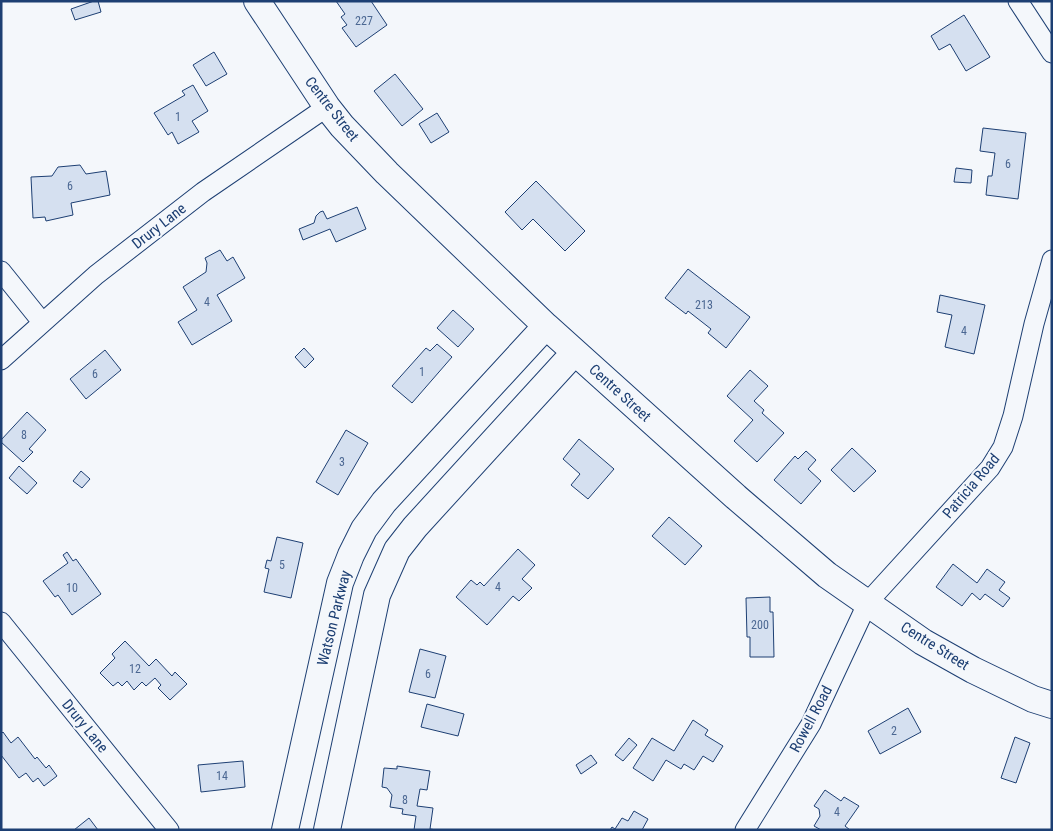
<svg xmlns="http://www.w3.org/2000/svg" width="1053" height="831" font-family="'Roboto Condensed',sans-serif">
	<rect width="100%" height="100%" fill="#f4f7fb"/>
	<!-- building -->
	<path fill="#d5e0f0" stroke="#1d3f73" d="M94 1H98L101 12 75 20 71 9Z
		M336 1H371L387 25 356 47 342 28 347 25 341 17 345 14Z
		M964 15 990 57 966 71 950 44 939 50 931 36Z
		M214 52 227 74 206 86 193 65Z
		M395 74 423 109 402 126 374 91Z
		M193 85 208 111 192 121 199 132 178 144 172 132 168 135 154 113 185 95 182 91Z
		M437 113 449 132 431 143 419 124Z
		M983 128 1026 133 1018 199 986 195 988 176H992L995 153 980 151Z
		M80 165 86 174 106 171 110 195 71 203 73 215 46 221 45 217 33 218 31 177 52 176 58 167Z
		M956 168 972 170 971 183 954 182Z
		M536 181 585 231 565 251 533 219 522 230 505 212Z
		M357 207 366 229 336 242 330 229 303 240 299 229 314 223 316 216 320 212 323 211 327 219Z
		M220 250 227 261 233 257 245 278 217 295 232 321 192 345 178 322 197 310 183 287 206 272 207 263 205 258Z
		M688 269 750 317 726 348 708 333 711 329 688 311 686 314 665 298Z
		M940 295 985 305 974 354 945 347 952 315 937 312Z
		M453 310 474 329 458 347 437 328Z
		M437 344 452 357 412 403 392 386 426 348 430 351Z
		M304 348 314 359 305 368 295 357Z
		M105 350 121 370 86 399 70 379Z
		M750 370 768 386 754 401 764 410 762 413 784 433 757 462 734 441 753 420 727 396Z
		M27 412 46 430 29 449 33 452 23 462 1 442V440Z
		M346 430 368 443 338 495 316 482Z
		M579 439 614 469 588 499 571 485 580 474 563 459Z
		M852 448 876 471 854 492 831 470Z
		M806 451 816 460 808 469 821 481 801 504 774 480 795 456 798 459Z
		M19 466 37 483 27 494 9 478Z
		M81 471 90 479 82 488 73 481Z
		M669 517 702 546 685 565 652 536Z
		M277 537 303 543 291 598 264 592 269 569 265 568 267 560 271 561Z
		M518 549 535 565 522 579 532 588 519 601 513 596 487 625 456 597 471 580 477 585 480 582 484 586Z
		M67 552 73 561 76 559 101 594 72 615 58 595 55 597 43 581 68 563 63 555Z
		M953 564 977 583 987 569 1005 582 999 590 1010 598 1003 607 985 594 980 600 972 593 962 606 936 587Z
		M770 597V612H773L774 657H750V637H747L746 598Z
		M125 641 149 666 156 659 172 676 175 672 187 684 170 700 158 688 161 685 155 678 146 686 142 682 134 690 127 681 122 686 118 682 113 686 100 673 115 658 112 654Z
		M420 649 446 656 435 698 409 692Z
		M427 704 464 714 458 736 421 727Z
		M908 708 921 732 880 754 868 731Z
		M693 720 708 730 705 735 723 746 713 762 703 756 694 770 684 764 681 769 666 760 653 781 633 768 652 738 674 751Z
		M3 732 11 743 18 737 35 759 37 757 46 768 49 765 57 776 44 786 38 778 33 782 26 773 19 778 1 755V734Z
		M1015 737 1030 743 1016 783 1001 778Z
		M629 738 637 745 623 761 615 755Z
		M591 755 597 763 581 774 576 765Z
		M243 761 245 787 201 792 198 765Z
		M397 766 430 771 427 790 420 789 417 806 433 808 430 829 437 830H414L416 816 402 814 403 809 390 807 392 795 387 788 382 787 384 768 397 769Z
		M825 790 841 801 844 797 859 806 845 826 850 830H821L814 826 820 816 819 809 814 806Z
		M634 811 648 819 642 830H610L612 827 615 829 622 818 628 821Z
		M89 818 98 830H74Z"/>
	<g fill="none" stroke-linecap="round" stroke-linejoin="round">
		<defs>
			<path id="minor" d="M1018 1 1052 53
				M1 271 42 322
				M1 360 96 275 203 192 327 107
				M1 622 169 830
				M745 830 811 724 868 602 990 468 1003 447 1013 416 1034 324 1052 260"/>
			<path id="secondary" d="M257 1 327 107 342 126 387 173 546 326 736 497 827 575 923 642 973 670 1033 699 1052 705
				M285 830 340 583 351 555 364 529 384 502 546 326
				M327 830 377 595 397 550 415 527 575 352"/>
		</defs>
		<!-- minor casing -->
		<use href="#minor" stroke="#1d3f73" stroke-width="21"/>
		<!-- secondary casing -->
		<use href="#secondary" stroke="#1d3f73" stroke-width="28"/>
		<!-- minor -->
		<use href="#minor" stroke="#f4f7fb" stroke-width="19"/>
		<!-- secondary -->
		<use href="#secondary" stroke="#f4f7fb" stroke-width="26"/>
	</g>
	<g text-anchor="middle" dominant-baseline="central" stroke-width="4" stroke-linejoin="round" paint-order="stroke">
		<!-- number labels -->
		<g font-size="12" fill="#4b6792">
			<text x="364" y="21">227</text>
			<text x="178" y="117">1</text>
			<text x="1008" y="164">6</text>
			<text x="70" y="186">6</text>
			<text x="207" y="302">4</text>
			<text x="704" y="305">213</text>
			<text x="964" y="331">4</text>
			<text x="422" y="372">1</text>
			<text x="95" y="374">6</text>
			<text x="24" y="435">8</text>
			<text x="342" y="462">3</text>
			<text x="282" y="565">5</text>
			<text x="498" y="587">4</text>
			<text x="72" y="588">10</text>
			<text x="760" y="625">200</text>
			<text x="135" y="669">12</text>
			<text x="428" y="674">6</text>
			<text x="894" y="731">2</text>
			<text x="222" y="776">14</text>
			<text x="405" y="800">8</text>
			<text x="837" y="812">4</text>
		</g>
		<!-- street labels -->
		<g font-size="15" fill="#1d3f73" stroke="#f4f7fb">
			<text transform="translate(332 109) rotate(52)">Centre Street</text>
			<text transform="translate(159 226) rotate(-38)">Drury Lane</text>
			<text transform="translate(620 393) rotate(42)">Centre Street</text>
			<text transform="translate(971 486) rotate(-50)">Patricia Road</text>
			<text transform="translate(334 618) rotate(-76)">Watson Parkway</text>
			<text transform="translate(935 646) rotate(32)">Centre Street</text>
			<text transform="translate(811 719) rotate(-62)">Rowell Road</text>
			<text transform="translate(85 726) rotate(51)">Drury Lane</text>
		</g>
	</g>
	<!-- border -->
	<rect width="1053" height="831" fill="none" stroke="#1d3f73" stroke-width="5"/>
</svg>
